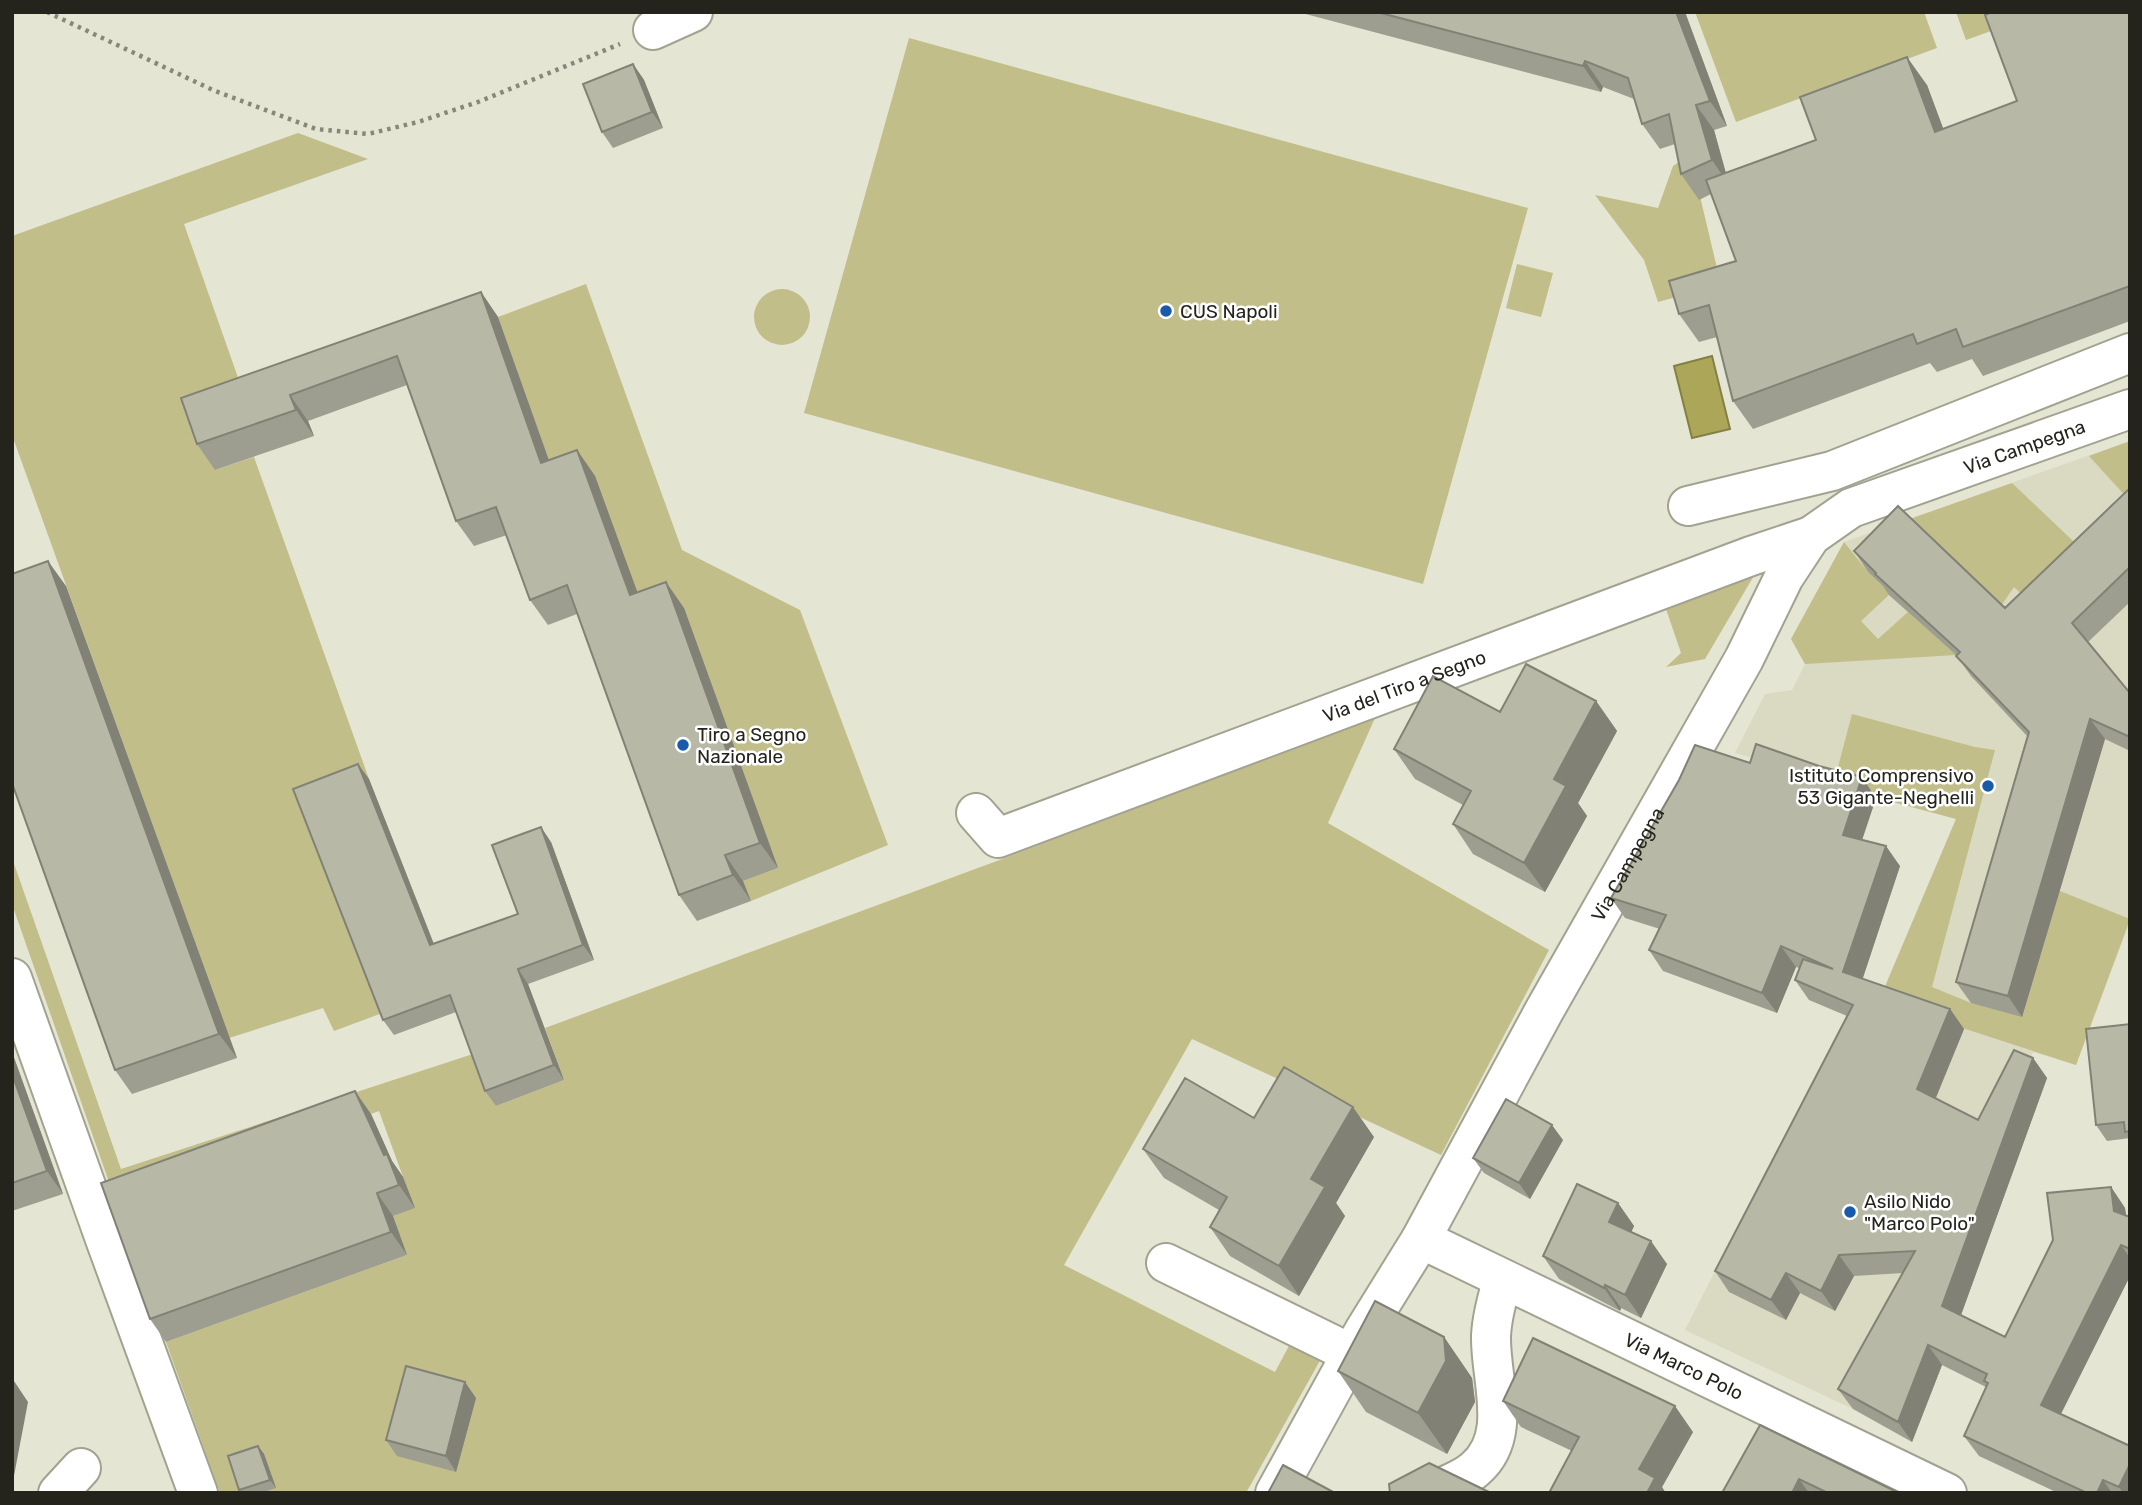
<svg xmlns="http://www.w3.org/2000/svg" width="2142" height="1505" font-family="Rubik,sans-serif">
	<rect width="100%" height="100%" fill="#e5e5d3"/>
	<!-- built -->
	<path fill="#dad9c1" d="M2130 441V922L2076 1065 2033 1052 2016 1094 1853 1409 1685 1330 1857 994 1879 1000 1956 819 1735 753 1765 694 1792 690 1805 664 1791 639 1844 542Z"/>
	<!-- green -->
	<path fill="#c1be8a" d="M1695 12H1924L1937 48 1736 122Z
		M1956 12H2044L1966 40Z
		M909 38 1528 208 1423 584 804 413Z
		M298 133 368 159 184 224 248 406 215 470 254 457 369 779 304 804 385 1012 334 1031 323 1008 229 1038 12 435V236Z
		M1690 154 1721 285 1658 302 1644 260 1595 195 1658 208 1673 166Z
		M1517 264 1553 273 1541 317 1506 308Z
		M586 284 682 550 800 610 888 845 751 901 743 881 778 868 648 621 559 489 498 317Z
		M754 317a28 28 0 1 1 56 0a28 28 0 1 1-56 0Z
		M2130 441V501L2089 456Z
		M2012 483 2092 559 2038 610 2014 587 1999 609 1907 520Z
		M1844 542 1868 572 1891 593 1861 621 1878 639 1908 612 1956 655 1805 664 1791 639Z
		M1755 574 1705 659 1666 667 1681 653 1666 609Z
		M1852 714 1975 747 1995 750 1932 987 1971 1003 2060 891 2130 919 2076 1065 1898 1007 1878 1003 1956 819 1833 786Z
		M1375 718 1328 823 1549 950 1441 1155 1192 1039 1064 1265 1275 1372 1291 1342 1322 1357 1246 1493H220L166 1342 407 1255 393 1216 414 1207 379 1111 117 1205 12 904V858L121 1169 476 1053 496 1106 564 1080 545 1028 1005 858Z"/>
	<!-- water -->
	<path fill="#aca758" stroke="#838046" stroke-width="2" d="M1712 356 1730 429 1692 438 1674 366Z"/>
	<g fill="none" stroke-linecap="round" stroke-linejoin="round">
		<defs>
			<g id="minor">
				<path d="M653 30 693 12"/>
				<path d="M1688 506 1832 471 2130 353"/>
				<path id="s1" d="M976 813 998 838 1751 556 1811 536"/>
				<path d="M12 978 105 1239 198 1493"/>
				<path id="s2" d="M1421 1239 1947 1493"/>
				<path d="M1166 1263 1352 1354"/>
				<path d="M58 1493 81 1468"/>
				<path id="s3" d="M1275 1493 1364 1331 1421 1239 1544 1011 1744 659 1784 577 1811 536 1851 508 2130 409"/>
				<path d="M1433 1493C1447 1483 1462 1481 1475 1469 1514 1436 1490 1380 1491 1336 1492 1316 1497 1298 1503 1279"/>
			</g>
		</defs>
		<!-- minor casing -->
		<use href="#minor" stroke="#a2a291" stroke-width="42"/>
		<!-- path -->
		<path stroke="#87877a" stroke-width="4.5" stroke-dasharray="3.5 5" stroke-linecap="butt" d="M47 12 215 91 316 129 368 134 418 122 478 102 620 44"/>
		<!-- minor -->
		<use href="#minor" stroke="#fff" stroke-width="38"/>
	</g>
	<!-- wall -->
	<path fill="#9e9e90" d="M1298 12H1685L1727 126 1714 130 1726 173 1816 140 1927 85 1943 129 2017 101 2130 12V321L1983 376 1972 359 1937 372 1930 363 1753 429 1733 401 1717 337 1699 342 1679 314 1736 261 1711 194 1699 200 1681 174 1675 144 1660 149 1642 124 1634 99 1603 87 1601 92Z
		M633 64 644 80 663 128 613 148 602 132Z
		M481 292 498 317 549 460 577 450 595 476 637 593 684 608 778 868 743 881 751 901 697 921 679 895 577 614 548 625 530 600 507 535 474 546 456 521 407 385 308 421 314 436 215 470 197 444Z
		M2130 488V602L2088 642 2130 693V751L2105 739 2022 1017 1971 1003 1956 982 2027 736 1971 676 1956 655 1889 595 1883 586 1868 572 1854 551 2005 608Z
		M66 586 237 1058 132 1094 115 1070Z
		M1596 701 1617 731 1578 803 1587 816 1545 892 1473 854 1453 824 1463 805 1415 779 1394 749 1500 712Z
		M1750 763 1876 798 1862 840 1900 866 1862 979 1950 1009 1964 1029 1936 1098 1978 1120 2033 1058 2047 1078 1961 1315 2005 1337 2111 1187 2125 1208 2126 1215 2130 1217V1276L2060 1414 2130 1493H2058L1979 1456 1964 1436 1986 1387 1942 1365 1912 1442 1853 1409 1838 1389 1903 1273 1854 1276 1835 1311 1800 1293 1786 1320 1729 1292 1715 1271 1847 1016 1809 1000 1795 980 1799 968 1796 967 1777 1013 1663 971 1649 950 1660 929 1625 918 1611 898Z
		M369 779 434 944 518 914 551 842 594 960 528 984 564 1080 496 1106 485 1091 456 1012 394 1035 383 1020Z
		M2130 1024V1138L2107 1141 2096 1125Z
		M12 1052 63 1194 12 1211Z
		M371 1114 392 1161 403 1177 415 1208 393 1216 407 1255 166 1342 150 1319Z
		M1254 1118 1374 1137 1336 1203 1345 1216 1299 1296 1230 1256 1210 1227 1219 1210 1164 1178 1143 1149Z
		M1563 1140 1530 1199 1484 1173 1473 1158Z
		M1618 1203 1634 1226 1631 1232 1667 1264 1641 1318 1621 1308 1620 1311 1559 1279 1543 1256Z
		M1444 1337 1472 1378 1475 1402 1447 1454 1366 1412 1338 1371Z
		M476 1398 456 1472 397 1456 386 1440Z
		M1503 1401 1693 1432 1662 1487 1572 1451 1521 1427Z
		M1760 1425 1899 1493H1722Z
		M258 1446 264 1454 276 1488 260 1493H241L239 1490Z"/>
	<!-- shaded-wall -->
	<path fill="#818175" d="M1676 12H1685L1727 126 1710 101Z
		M1907 57 1927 85 1955 160 1935 132Z
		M1585 61 1603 87 1601 92 1583 66Z
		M633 64 644 80 663 128 652 112Z
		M1696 105 1714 130 1729 185 1712 160Z
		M481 292 498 317 559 489 541 463Z
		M290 395 308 421 314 436 296 410Z
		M577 450 595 476 648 621 630 595Z
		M48 561 66 586 237 1058 219 1034Z
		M666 582 684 608 778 868 760 843Z
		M1596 701 1617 731 1578 803 1587 816 1545 892 1524 863 1554 779Z
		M2090 719 2105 739 2022 1017 2008 996Z
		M358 764 369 779 440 960 430 945Z
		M1862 777 1876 798 1857 855 1843 835Z
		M541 827 551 842 594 960 583 945Z
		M1886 846 1900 866 1858 993 1843 972Z
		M725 855 743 881 751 901 733 875Z
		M1781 946 1796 967 1777 1013 1762 993Z
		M518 969 528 984 564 1080 554 1065Z
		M1950 1009 1964 1029 1931 1109 1917 1089Z
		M12 1052 63 1194 47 1171 12 1074Z
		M2033 1058 2047 1078 1957 1326 1942 1306Z
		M355 1091 371 1114 392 1161 403 1177 415 1208 399 1185Z
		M1353 1107 1374 1137 1336 1203 1345 1216 1299 1296 1279 1266 1311 1179Z
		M1552 1125 1563 1140 1530 1199 1519 1183Z
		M2111 1187 2125 1208 2128 1231 2114 1211Z
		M377 1193 393 1216 407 1255 391 1232Z
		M1618 1203 1634 1226 1626 1244 1609 1222Z
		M1651 1241 1667 1264 1641 1318 1625 1295Z
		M2121 1245 2130 1258V1276L2055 1426 2041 1405Z
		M1839 1255 1854 1276 1835 1311 1821 1291Z
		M1786 1273 1800 1293 1786 1320 1771 1300Z
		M1605 1285 1621 1308 1620 1311 1604 1288Z
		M1444 1337 1472 1378 1475 1402 1447 1454 1418 1413Z
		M1928 1345 1942 1365 1912 1442 1898 1422Z
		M14 1381 28 1402 13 1481 12 1479V1388Z
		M465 1382 476 1398 456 1472 446 1456Z
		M1675 1406 1693 1432 1662 1487 1666 1493H1647L1639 1469Z
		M258 1446 264 1454 276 1488 270 1480Z
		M2130 1464V1493H2123L2119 1487Z
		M1799 1479 1809 1493H1792Z
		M2103 1480 2112 1493H2097Z"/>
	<!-- building -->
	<path fill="#b8b8a7" stroke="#818175" stroke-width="2" d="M1377 12H1676L1710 101 1696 105 1712 160 1681 174 1669 114 1642 124 1628 78 1585 61 1583 66Z
		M1991 12H2130V286L1963 347 1956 329 1917 344 1913 334 1733 401 1709 305 1679 314 1669 281 1736 261 1706 180 1816 140 1800 97 1907 57 1935 132 2017 101 1985 15Z
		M633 64 652 112 602 132 583 84Z
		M481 292 541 463 577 450 630 595 666 582 760 843 725 855 733 875 679 895 567 585 530 600 496 507 456 521 397 356 290 395 296 410 197 444 181 398Z
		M2130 488V567L2072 623 2130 693V737L2090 719 2008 996 1956 982 2029 732 1956 656 1960 652 1875 574 1876 573 1854 551 1898 506 2005 608Z
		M48 561 219 1034 115 1070 12 783V574Z
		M1526 664 1596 701 1554 779 1566 786 1524 863 1453 824 1471 791 1394 749 1433 676 1500 712Z
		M1756 744 1819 766 1862 777 1843 835 1886 846 1843 972 1950 1009 1917 1089 1978 1120 2014 1050 2033 1058 1942 1306 2005 1337 2053 1240 2047 1193 2111 1187 2114 1211 2130 1217V1249L2121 1245 2041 1405 2130 1446V1464L2119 1487 2103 1480 2097 1493H2087L1964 1436 1988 1383 1984 1381 1987 1374 1928 1345 1898 1422 1838 1389 1915 1251 1839 1255 1821 1291 1786 1273 1771 1300 1715 1271 1853 1005 1795 980 1803 959 1833 969 1781 946 1762 993 1649 950 1666 915 1611 898 1679 780 1695 745 1750 763Z
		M358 764 430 945 518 914 492 845 541 827 583 945 518 969 554 1065 485 1091 450 995 383 1020 293 789Z
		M2130 1024V1131L2125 1132 2124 1122 2096 1125 2086 1029Z
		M1284 1067 1353 1107 1311 1179 1325 1187 1279 1266 1210 1227 1227 1197 1143 1149 1185 1078 1254 1118Z
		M12 1074 47 1171 12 1183Z
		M355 1091 384 1155 387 1154 399 1185 377 1193 391 1232 150 1319 101 1183Z
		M1506 1099 1552 1125 1519 1183 1473 1158Z
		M1577 1184 1618 1203 1609 1222 1651 1241 1625 1295 1605 1285 1604 1288 1543 1256Z
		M1375 1301 1444 1337 1446 1361 1418 1413 1338 1371Z
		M1533 1338 1675 1406 1639 1469 1655 1478 1647 1493H1549L1579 1437 1503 1401Z
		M406 1366 465 1382 446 1456 386 1440Z
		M1760 1425 1899 1493H1828L1799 1479 1792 1493H1722Z
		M258 1446 270 1480 239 1490 228 1456Z
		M1429 1463 1491 1493H1390L1389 1484Z
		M1283 1465 1335 1493H1268Z"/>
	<!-- markers -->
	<g fill="#185bab" stroke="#fff" stroke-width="2.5">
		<circle cx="1166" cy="311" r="7"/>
		<circle cx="683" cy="745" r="7"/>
		<circle cx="1988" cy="786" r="7"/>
		<circle cx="1850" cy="1212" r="7"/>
	</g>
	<g text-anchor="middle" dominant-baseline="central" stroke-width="5" stroke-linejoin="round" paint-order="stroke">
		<!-- poi labels -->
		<g font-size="19" fill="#24241d" stroke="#fff" text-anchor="start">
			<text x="1180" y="311">CUS Napoli</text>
			<text x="697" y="734">Tiro a Segno<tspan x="697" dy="22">Nazionale</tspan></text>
			<text x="1974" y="775" text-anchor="end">Istituto Comprensivo<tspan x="1974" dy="22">53 Gigante-Neghelli</tspan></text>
			<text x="1864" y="1201">Asilo Nido<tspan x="1864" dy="22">"Marco Polo"</tspan></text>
		</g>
		<!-- street labels -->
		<g font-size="19" fill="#24241d" stroke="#fff">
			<text stroke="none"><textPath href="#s3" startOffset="1330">Via Campegna</textPath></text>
			<text stroke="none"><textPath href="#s1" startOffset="467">Via del Tiro a Segno</textPath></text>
			<text stroke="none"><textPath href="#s3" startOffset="721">Via Campegna</textPath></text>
			<text stroke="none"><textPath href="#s2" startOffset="292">Via Marco Polo</textPath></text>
		</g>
	</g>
	<!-- border -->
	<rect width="2142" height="1505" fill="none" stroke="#24241d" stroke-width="28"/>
</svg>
